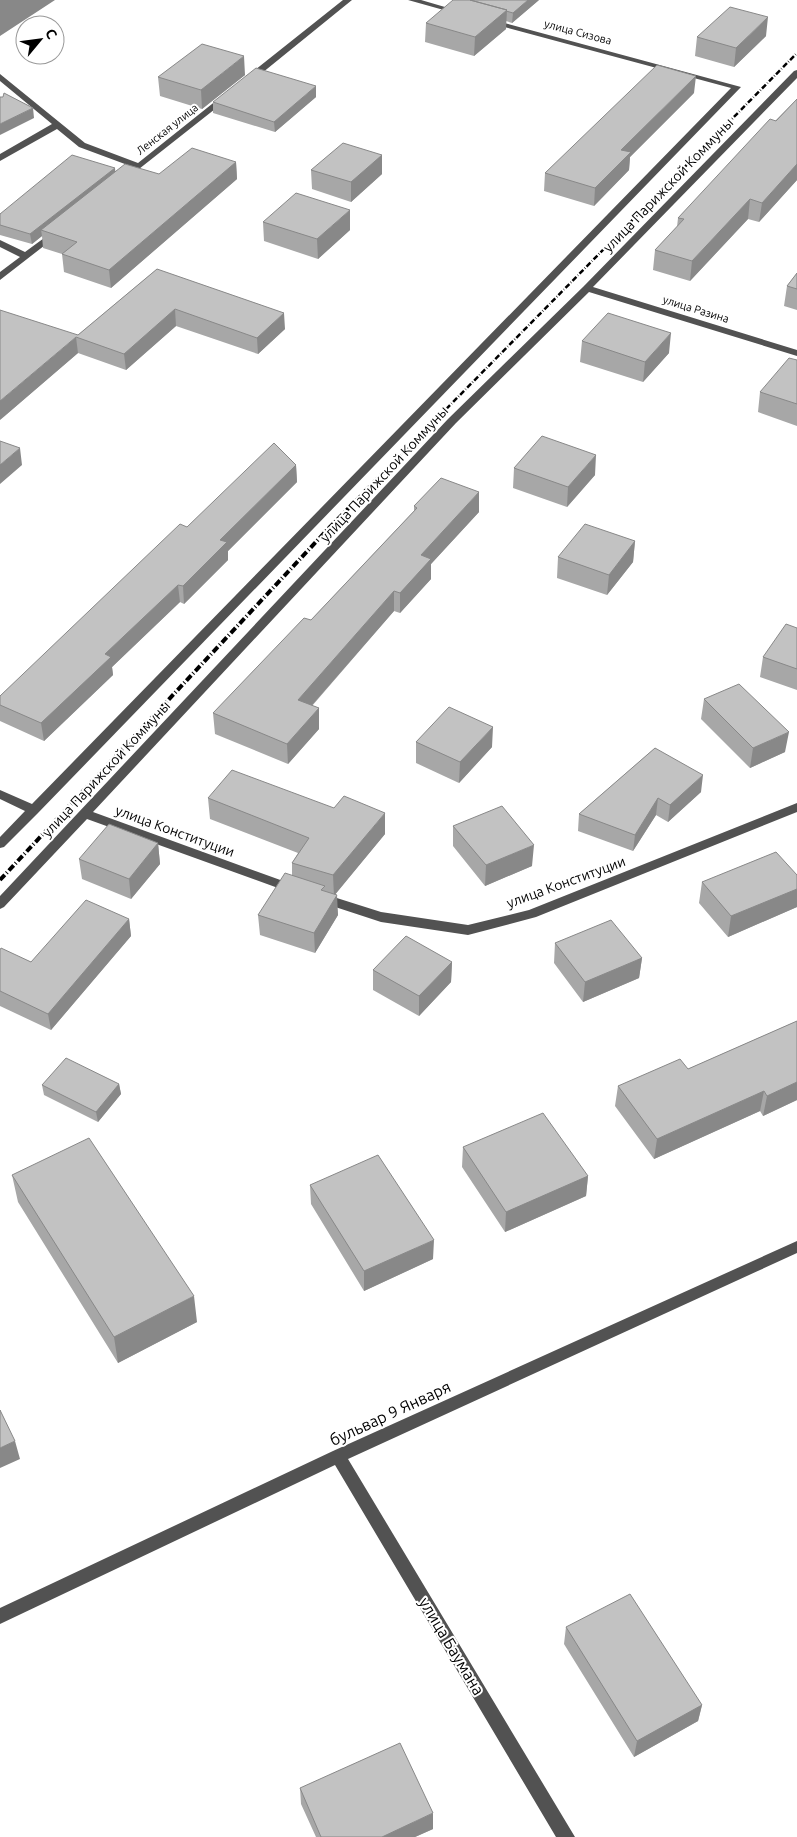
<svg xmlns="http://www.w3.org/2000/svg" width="797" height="1837" font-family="Ubuntu,sans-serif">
	<rect width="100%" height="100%" fill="#fff"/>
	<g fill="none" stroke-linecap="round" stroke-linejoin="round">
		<!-- minor -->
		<path fill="#525252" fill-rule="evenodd" d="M343 0H352L252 81H246V77Z
			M408 0H421L462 12 458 14Z
			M486 18 741 87 38 813 4 847 0 848V837L25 811 0 799V790L32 804 731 88 486 22Z
			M797 70V78L593 287 797 350V356L589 292 456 423 93 812 297 886 299 889 297 892H289L87 819 4 907 0 909V896L448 419 584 286 794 71Z
			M0 74 85 143 138 163 222 96 229 98 125 180 121 177 133 167 79 147 57 129 0 161V154L52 124 0 81Z
			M55 230 58 231V235L0 280V272L20 257 0 247V240L25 252Z
			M797 803V812L536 917 468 935 381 922 317 901 315 898 321 893 381 912 468 925 529 910Z
			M797 1241V1253L348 1459 575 1837H556L335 1465 0 1624V1608L333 1451Z"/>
		<!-- rail-far1 -->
		<path stroke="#000" stroke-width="2.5" stroke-dasharray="5.5 2 0.5 2" stroke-linecap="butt" d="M390 466 797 53"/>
		<!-- rail -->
		<path stroke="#000" stroke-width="4" stroke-dasharray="7 2.5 1 2.5" stroke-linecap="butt" d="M0 880 329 528 391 465"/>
	</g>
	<!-- wall -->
	<path fill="#a7a7a7" d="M539 0 512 23 506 21V29L474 56 425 42 426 23Z
		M766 36 734 67 695 56 697 37Z
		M245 75 202 109 160 96 158 77Z
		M694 93 630 157 629 170 594 206 544 191 545 173Z
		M316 97 275 132 213 113V102Z
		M797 99V180L759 222 748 219 690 281 653 270 655 250 677 227 678 218Z
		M382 155V174L351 202 312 189 311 170Z
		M236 162 237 179 111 288 64 272 62 254 43 248 42 236 32 244 0 235V214L115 168V172L159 174Z
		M263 222 350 230 318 259 264 241Z
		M157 269 285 329 258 354 176 326 126 370 78 353 0 420 78 335Z
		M797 273V310L784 306 787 286Z
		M582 341 669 353 643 382 580 362Z
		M797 360V426L758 412 760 392Z
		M296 465 297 482 228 551V560L184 604 180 602 112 667 113 675 44 741 0 721V696L187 527Z
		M514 468 595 475 567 507 513 488Z
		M414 506 479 512 431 564V579L400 613 394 611 312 706 319 708V729L288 764 215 734 213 713 311 620 414 511Z
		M635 541 633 562 607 595 557 578 558 557Z
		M797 628V690L760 677 763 657Z
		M704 699 785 752 750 768 701 719Z
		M416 742 492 747 459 783 416 763Z
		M655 748 701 792 668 822 656 815 633 851 578 831 579 814Z
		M208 798 385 834 335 894 338 915 315 953 260 935 258 915 292 876V863L298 853 210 819Z
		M453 826 532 866 485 886 453 846Z
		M158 843 160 864 131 899 82 879 79 859Z
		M797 875V907L728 937 699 903 702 882Z
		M129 919 131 936 51 1030 0 1006V950L31 962Z
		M555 943 642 958 639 978 583 1002 554 963Z
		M452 962 451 982 419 1016 373 990V970Z
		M797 1021V1100L763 1116 760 1111 654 1159 615 1106 618 1086 688 1069Z
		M119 1084 121 1094 98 1122 44 1095 42 1085Z
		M463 1147 588 1176 586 1196 505 1232 462 1167Z
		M12 1175 197 1322 118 1363 18 1202Z
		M310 1185 433 1259 364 1291 311 1204Z
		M566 1627 702 1705 698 1721 634 1757 564 1644Z
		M300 1788 433 1829 415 1837H316L301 1804Z"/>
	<!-- shaded-wall -->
	<path fill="#888" d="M0 0H55L0 36Z
		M528 0H539L512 23 513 13Z
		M507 10 506 29 474 56 475 37Z
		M768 17 766 36 734 67 736 48Z
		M244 56 245 75 202 109 201 90Z
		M696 76 694 93 630 157 629 170 594 206 595 188 621 150Z
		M316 86V97L275 132 274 122Z
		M33 108 34 118 0 135V124Z
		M382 155V174L351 202V182Z
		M236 162 237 179 111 288 109 270Z
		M797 164V180L759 222 762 203Z
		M115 168 116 178 41 230 42 236 32 244 30 234Z
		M750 199 748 219 690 281 692 261Z
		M350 210V230L318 259 317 239Z
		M175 309 176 326 126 370 124 354Z
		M284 313 285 329 258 354 257 338Z
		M671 333 669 353 643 382 645 362Z
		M76 337 78 353 0 420V401Z
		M20 448 22 465 0 484V465Z
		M596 455 595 475 567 507 568 487Z
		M296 465 297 482 228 551V560L184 604 183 586 220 540Z
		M479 492V512L431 564V579L400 613V593L421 555Z
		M635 541 633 562 607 595 609 575Z
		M178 585 180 602 112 667 113 675 44 741 41 723 105 654Z
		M394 591V611L299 720 298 700Z
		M319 708V729L288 764 287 744Z
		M493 727 492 747 459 783 460 762Z
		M789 732 785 752 750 768 753 748Z
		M703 775 701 792 668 822 670 805Z
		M658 798 656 815 633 851 635 835Z
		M385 813V834L334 896 333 875Z
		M158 843 160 864 131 899 129 879Z
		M534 845 532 866 485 886 486 865Z
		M797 889V907L728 937 731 916Z
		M337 895 338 915 315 953 314 933Z
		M129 919 131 936 51 1030 48 1014Z
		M642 958 639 978 583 1002 585 982Z
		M452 962 451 982 419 1016V996Z
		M797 1082V1100L763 1116 767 1096Z
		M119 1084 121 1094 98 1122 96 1112Z
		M764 1091 760 1111 654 1159 657 1139Z
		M588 1176 586 1196 505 1232 506 1212Z
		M434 1240 433 1259 364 1291V1271Z
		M194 1296 197 1322 118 1363 114 1337Z
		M15 1441 20 1459 0 1468V1448Z
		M702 1705 698 1721 634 1757 637 1741Z
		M433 1813V1829L415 1837H382Z"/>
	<!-- building -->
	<path fill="#c2c2c2" stroke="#888" d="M453 0H470L507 10 475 37 426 23Z
		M470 0H528L513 13 506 11 507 10Z
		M730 7 768 17 736 48 697 37Z
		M202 44 244 56 201 90 158 77Z
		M657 65 696 76 621 150 631 152 595 188 545 173Z
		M256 68 316 86 274 122 213 102Z
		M4 93 33 108 0 124V97H3Z
		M797 99V164L762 203 750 199 692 261 655 250 684 219 678 218 770 119 776 121Z
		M343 143 382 155 351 182 311 170Z
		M192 148 236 162 109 270 62 254 77 242 41 230 125 164 159 174Z
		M72 155 115 168 30 234 0 225V214Z
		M296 193 350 210 317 239 263 222Z
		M157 269 284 313 257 338 175 309 124 354 76 337 0 401V310L78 335Z
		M797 273V289L787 286Z
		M608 313 671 333 645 362 582 341Z
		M789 358 797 360V404L760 392Z
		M542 436 596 455 568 487 514 468Z
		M0 441 20 448 0 465Z
		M274 443 296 465 220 540 227 542 183 586 178 585 105 654 111 657 41 723 0 705V696L180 524 187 527Z
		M441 478 479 492 421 555 431 559 400 593 394 591 298 700 319 708 287 744 213 713 304 618 311 620 417 508 414 506Z
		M585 524 635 541 609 575 558 557Z
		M786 624 797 628V669L763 657Z
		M739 684 789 732 753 748 704 699Z
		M449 707 493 727 460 762 416 742Z
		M655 748 703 775 670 805 658 798 635 835 579 814Z
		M232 770 334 808 344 796 385 813 333 875 292 863 309 838 208 798Z
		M502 806 534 845 486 865 453 826Z
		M109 824 158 843 129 879 79 859Z
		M776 852 797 875V889L731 916 702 882Z
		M285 873 325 886 321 890 337 895 314 933 258 915Z
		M86 900 129 919 48 1014 0 991V950L1 948 31 962Z
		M611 920 642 958 585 982 555 943Z
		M406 936 452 962 419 996 373 970Z
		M797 1021V1082L767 1096 764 1091 657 1139 618 1086 680 1059 688 1069Z
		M66 1058 119 1084 96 1112 42 1085Z
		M543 1113 588 1176 506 1212 463 1147Z
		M89 1138 194 1296 114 1337 12 1175Z
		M378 1155 434 1240 364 1271 310 1185Z
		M0 1410 15 1441 0 1448Z
		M630 1594 702 1705 637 1741 566 1627Z
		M400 1743 433 1813 382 1837H321L300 1788Z"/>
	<g text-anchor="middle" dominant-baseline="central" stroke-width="4" stroke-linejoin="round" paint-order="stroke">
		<!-- far-street labels -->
		<g font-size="11" fill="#000" stroke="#fff">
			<text transform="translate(578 32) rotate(15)">улица Сизова</text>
			<text transform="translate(167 129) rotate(-38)">Ленская улица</text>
			<text transform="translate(696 309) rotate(17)">улица Разина</text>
		</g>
		<!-- street labels -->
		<g font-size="14" fill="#000" stroke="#fff">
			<text transform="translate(668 185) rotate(-46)">улица Парижской Коммуны</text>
			<text transform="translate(384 474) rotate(-47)">улица Парижской Коммуны</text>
			<text transform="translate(106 769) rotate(-47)">улица Парижской Коммуны</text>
			<text transform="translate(175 831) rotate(20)">улица Конституции</text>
			<text transform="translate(566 882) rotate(-20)">улица Конституции</text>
		</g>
		<!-- near-street labels -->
		<g font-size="16" fill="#000" stroke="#fff">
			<text transform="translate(390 1413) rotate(-25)">бульвар 9 Января</text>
			<text transform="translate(452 1646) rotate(59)">улица Баумана</text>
		</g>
	</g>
	<!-- north arrow -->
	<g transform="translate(40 40) rotate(61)"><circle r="24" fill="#ffffff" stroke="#999999"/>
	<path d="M0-4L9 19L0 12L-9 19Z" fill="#000000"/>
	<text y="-8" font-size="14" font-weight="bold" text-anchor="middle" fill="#000000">С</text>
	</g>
</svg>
